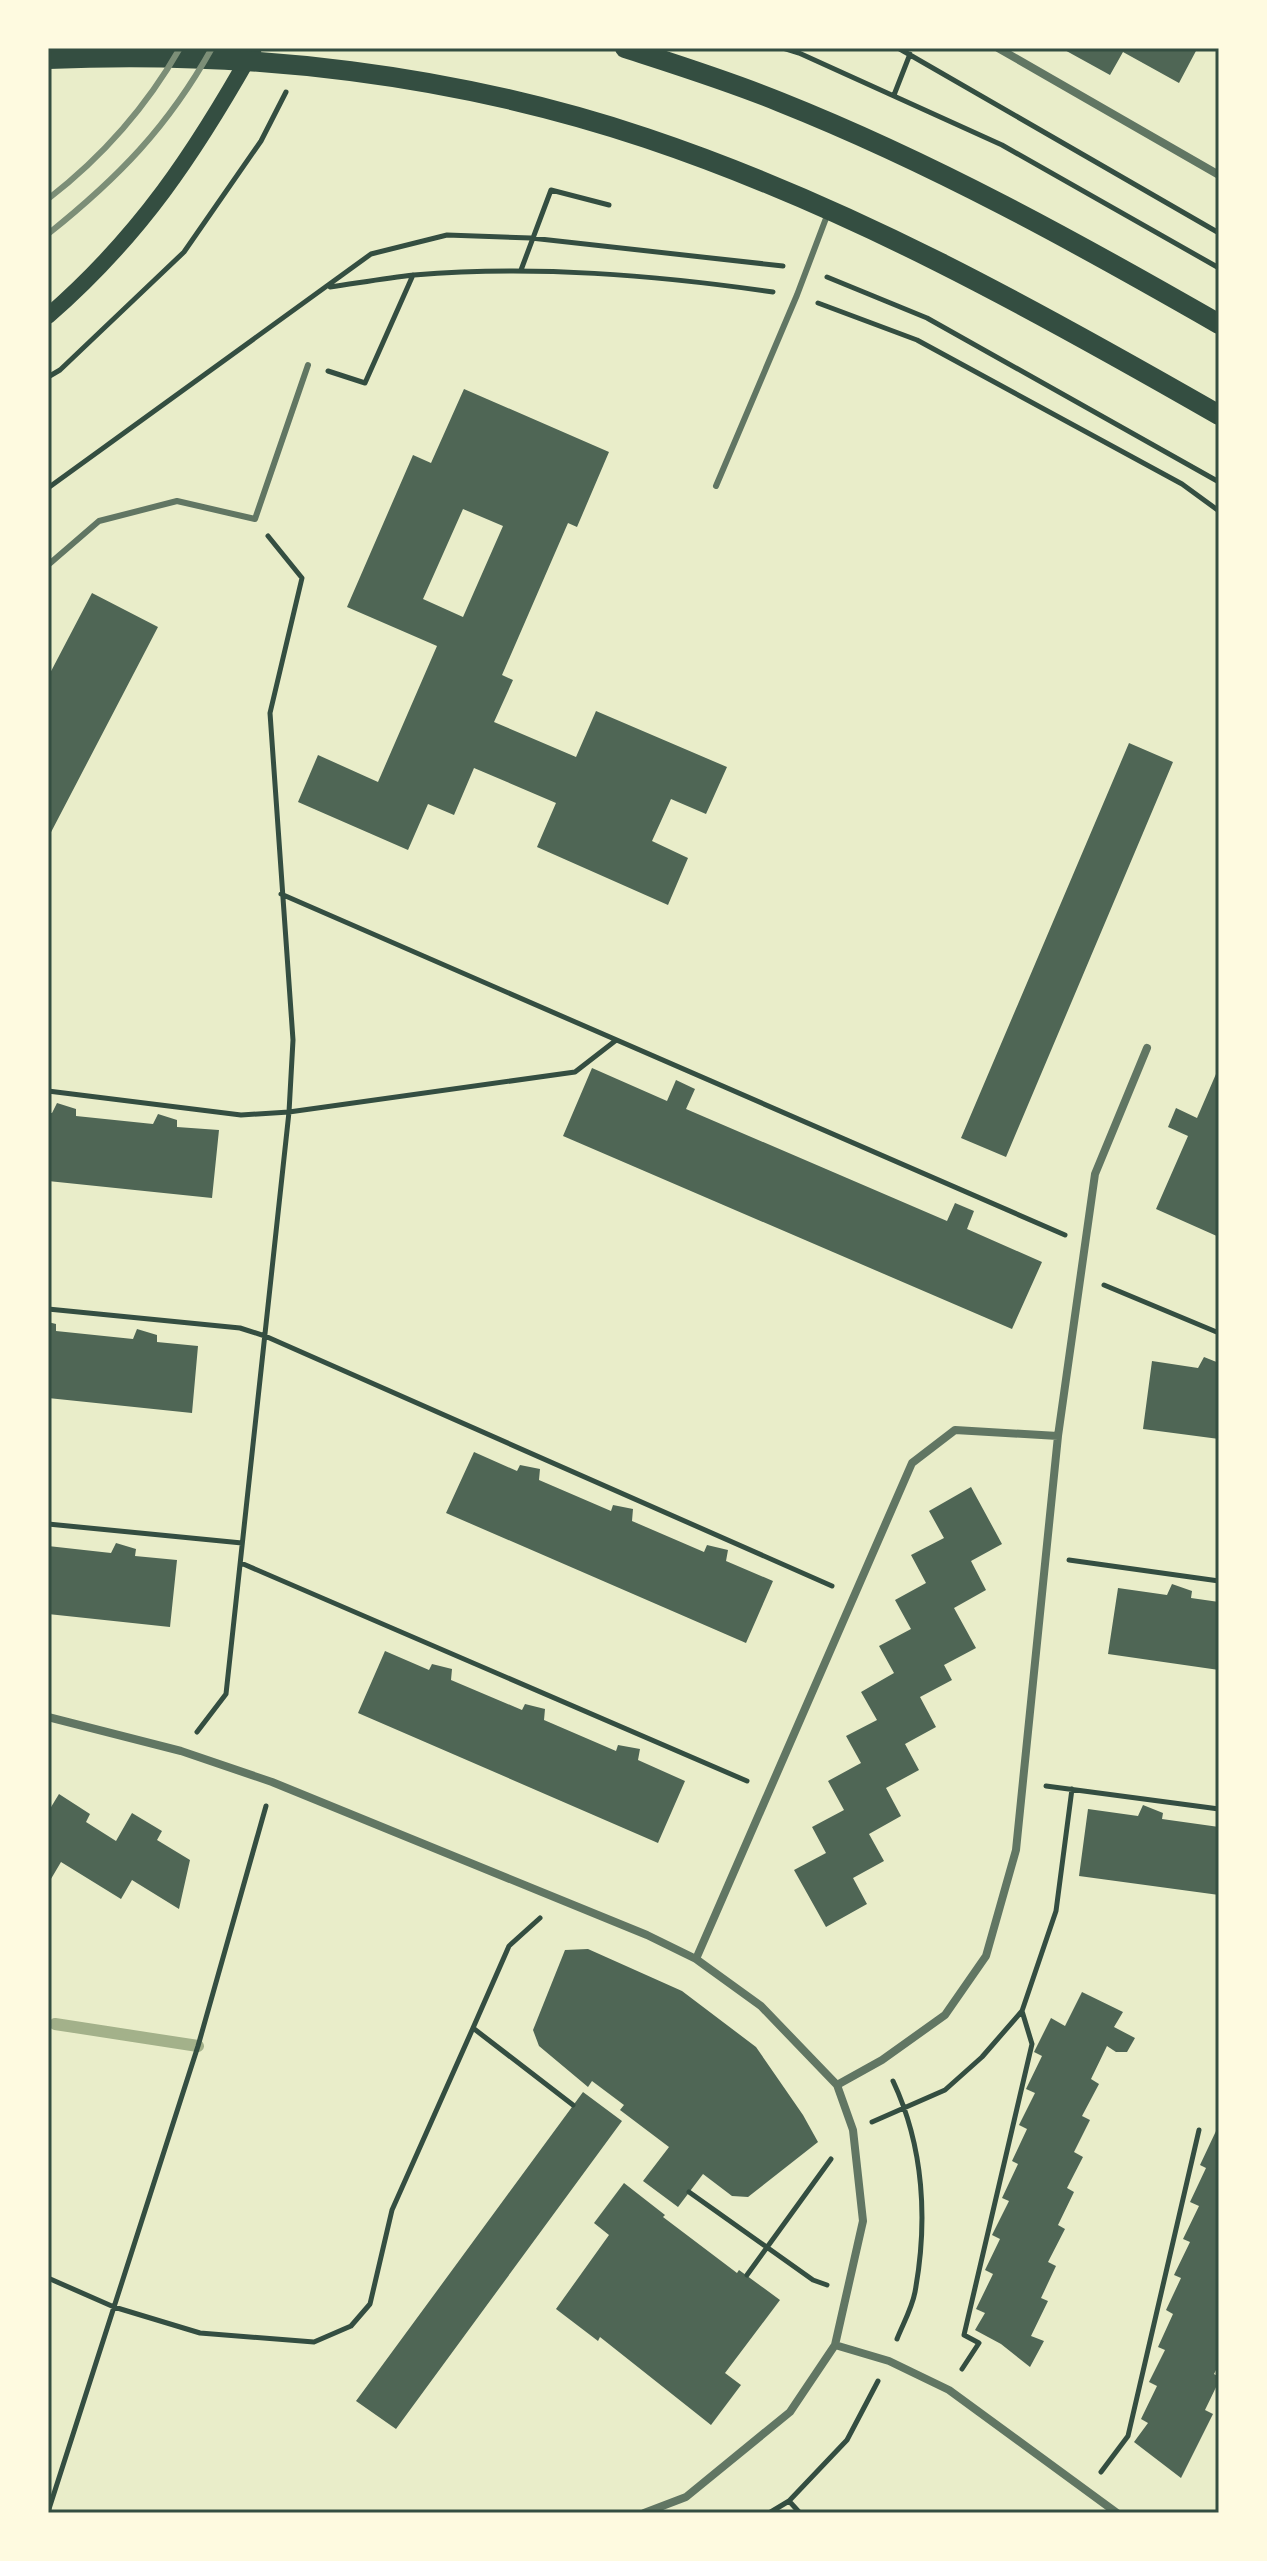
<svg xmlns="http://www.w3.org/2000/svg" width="1267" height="2561" font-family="Merriweather,serif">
	<rect width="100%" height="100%" fill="#e9edc9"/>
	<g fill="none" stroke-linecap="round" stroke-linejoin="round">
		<!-- stream -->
		<path stroke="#a3b18a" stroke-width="12" d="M55 2024 198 2046"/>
	</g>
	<!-- building -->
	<path fill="#4f6655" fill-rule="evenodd" d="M1061 48H1196L1197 49 1179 83 1123 52 1110 75Z
		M464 389 609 452 577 527 568 523 502 675 513 680 494 722 576 757 596 711 727 767 706 814 671 799 652 841 688 858 668 905 537 847 556 803 474 768 454 815 428 804 408 850 298 802 318 755 378 782 437 646 347 607 413 455 431 463ZM463 509 503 526 463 617 423 599Z
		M92 593 158 627 48 838V677Z
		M1129 743 1173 762 1006 1157 961 1138Z
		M1219 1067V1237L1156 1209 1188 1136 1168 1127 1176 1108 1197 1118Z
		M592 1068 667 1101 676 1080 695 1089 686 1109 947 1221 955 1203 974 1211 967 1229 1042 1262 1012 1329 563 1136Z
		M57 1103 76 1109V1116L153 1124 158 1114 177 1120V1127L219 1130 212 1198 48 1181V1113H52Z
		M48 1322 56 1324V1331L133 1339 137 1329 157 1335V1342L198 1346 192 1413 48 1398Z
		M1204 1357 1219 1363V1439L1143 1429 1152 1361 1198 1368Z
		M474 1452 517 1471 520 1465 540 1469 539 1480 611 1511 613 1505 633 1509 632 1521 704 1552 707 1545 728 1550 726 1561 773 1581 746 1643 446 1513Z
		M971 1487 1002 1544 971 1561 986 1590 954 1608 976 1648 944 1665 952 1680 920 1697 936 1727 905 1744 919 1770 886 1788 901 1816 869 1834 884 1861 853 1878 867 1904 826 1927 794 1870 826 1853 812 1827 844 1810 828 1781 861 1763 846 1736 877 1720 861 1692 894 1673 879 1646 911 1629 895 1600 926 1583 911 1555 944 1538 929 1511Z
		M116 1543 136 1549 135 1556 177 1560 170 1627 48 1614V1546L111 1553Z
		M1172 1584 1192 1591 1191 1598 1219 1602V1670L1108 1654 1118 1588 1167 1595Z
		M385 1651 429 1670 432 1664 452 1669 451 1680 522 1710 525 1704 545 1709 544 1720 616 1751 618 1745 640 1749 638 1760 685 1781 658 1843 358 1713Z
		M59 1794 90 1814 86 1822 116 1841 132 1813 162 1831 157 1840 190 1860 179 1909 132 1880 121 1899 61 1862 48 1884V1812Z
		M1143 1805 1163 1813 1162 1819 1219 1827V1895L1079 1876 1088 1809 1138 1816Z
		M588 1949 682 1991 756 2047 803 2115 818 2142 748 2197 732 2196 703 2174 678 2207 643 2181 669 2147 620 2110 624 2105 592 2081 588 2087 539 2046 533 2030 565 1950Z
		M1082 1992 1123 2012 1114 2027 1135 2038 1127 2052H1116L1107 2046 1091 2079 1099 2084 1082 2116 1090 2120 1074 2152 1083 2157 1067 2188 1074 2192 1058 2225 1065 2229 1048 2262 1056 2266 1041 2298 1048 2301 1031 2336 1044 2341 1030 2367 1001 2344 975 2330 985 2313 976 2309 993 2274 985 2270 1000 2239 992 2235 1009 2201 1002 2198 1018 2164 1012 2161 1027 2129 1019 2125 1035 2093 1026 2089 1042 2056 1034 2052 1051 2018 1065 2026Z
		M583 2092 622 2121 396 2429 356 2401Z
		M1216 2131 1219 2133V2364L1214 2374 1219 2377V2381L1205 2410 1213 2414 1181 2478 1134 2442 1148 2423 1141 2419 1157 2386 1149 2382 1165 2350 1158 2347 1173 2314 1166 2310 1181 2278 1174 2275 1190 2242 1183 2239 1199 2206 1190 2202 1206 2168 1200 2165Z
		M624 2183 665 2215 663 2217 737 2273 739 2270 780 2300 725 2373 741 2385 711 2425 600 2337 598 2341 556 2309 609 2235 594 2223Z"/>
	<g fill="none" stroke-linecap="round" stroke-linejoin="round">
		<!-- path -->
		<path stroke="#344e41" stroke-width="5" d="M783 48 799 53 1002 145 1219 268
			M898 48 1219 233
			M894 95 910 54
			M521 270 551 190 609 205
			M827 277 927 318 1219 482
			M330 287C358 283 386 278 414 275 534 265 655 275 773 292
			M818 303 917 340 1182 484 1219 511
			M328 371 365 383 413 275
			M48 377 60 370 184 252 261 141 286 92
			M48 488 371 254 447 235 531 238 783 266
			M281 894 1065 1235
			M48 1091 241 1115 289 1112 575 1072 615 1041
			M1104 1285 1219 1333
			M48 1309 240 1328 265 1336 832 1586
			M48 1524 242 1543
			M1069 1560 1219 1581
			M241 1563 747 1781
			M197 1732 226 1694 289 1112 293 1040 270 713 302 578 268 536
			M1046 1786 1219 1809
			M540 1918 509 1946 473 2028 573 2105
			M893 2081C924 2147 928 2221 915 2292 912 2308 903 2324 897 2339
			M872 2122 945 2090 982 2057 1022 2011 1056 1911 1072 1789
			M689 2192 813 2280 827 2285
			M747 2275 831 2159
			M48 2278 114 2307 200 2333 314 2342 351 2326 370 2304 392 2210 473 2028
			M962 2369 979 2343 964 2335 1032 2044 1022 2011
			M1101 2472 1128 2436 1199 2130
			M789 2501 800 2513
			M48 2512 198 2046 266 1806
			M769 2513 789 2501 847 2440 878 2381"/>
		<!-- service -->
		<path stroke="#617663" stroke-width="6" d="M716 486 797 295 828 213
			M48 565 99 521 177 501 255 519 308 365"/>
		<!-- minor -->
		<path stroke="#617663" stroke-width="8" d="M998 48 1219 175
			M48 1717 181 1751 272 1782 647 1935 696 1959 761 2006 837 2085 853 2130 863 2221 835 2345 790 2412 686 2497 644 2513
			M696 1959 912 1463 955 1430 1058 1436
			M837 2085 882 2060 945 2015 986 1956 1016 1850 1058 1436 1095 1174 1147 1048
			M835 2345 889 2361 949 2390 1117 2513"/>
		<!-- secondary -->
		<path stroke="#344e41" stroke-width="16" d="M48 316C140 236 195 153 254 48"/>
		<!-- primary -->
		<path stroke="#344e41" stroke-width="20" d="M625 48C677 65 729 81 780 102 933 163 1076 242 1219 324
			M48 59C249 50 455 74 646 138 849 206 1034 309 1219 415"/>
		<!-- rail -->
		<path stroke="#7c8e77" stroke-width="6" d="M48 199C101 158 147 106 180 48
			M48 234C118 178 168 127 212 48"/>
	</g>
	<!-- border -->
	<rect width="1267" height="2561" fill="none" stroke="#fefae0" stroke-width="100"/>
	<rect x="50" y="50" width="1167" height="2461" fill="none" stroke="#344e41" stroke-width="3"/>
</svg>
